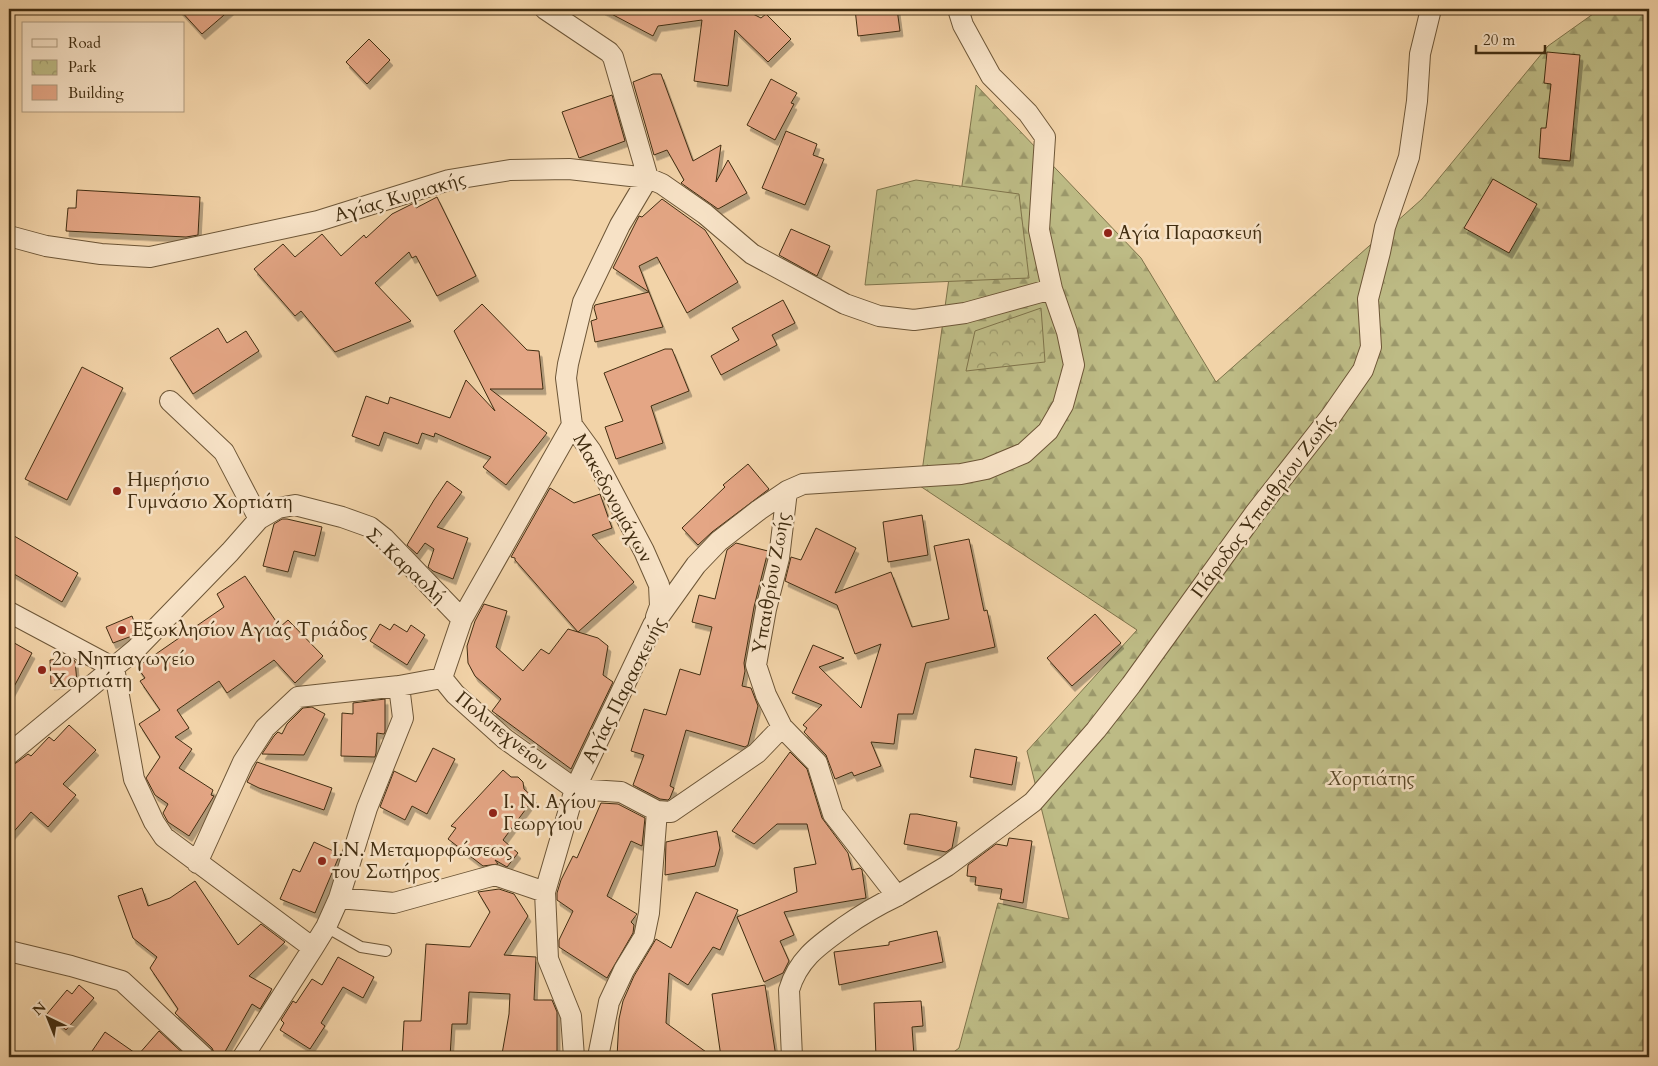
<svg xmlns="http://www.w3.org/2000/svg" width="1658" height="1066" font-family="Cardo,serif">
	<defs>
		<pattern id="forest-firs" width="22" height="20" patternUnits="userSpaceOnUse" patternTransform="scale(1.25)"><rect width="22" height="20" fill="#bdbb85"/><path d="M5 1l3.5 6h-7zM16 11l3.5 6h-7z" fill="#9b986b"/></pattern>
		<pattern id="park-crowns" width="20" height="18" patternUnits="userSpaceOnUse" patternTransform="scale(1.25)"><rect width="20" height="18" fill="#bdbb85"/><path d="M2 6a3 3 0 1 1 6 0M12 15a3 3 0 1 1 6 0" fill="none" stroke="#9b986b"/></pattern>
		<filter id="shadow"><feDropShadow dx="3" dy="5.5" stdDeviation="0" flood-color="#0004"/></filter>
	</defs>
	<rect width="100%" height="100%" fill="#f2d3a8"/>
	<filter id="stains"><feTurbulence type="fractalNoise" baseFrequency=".004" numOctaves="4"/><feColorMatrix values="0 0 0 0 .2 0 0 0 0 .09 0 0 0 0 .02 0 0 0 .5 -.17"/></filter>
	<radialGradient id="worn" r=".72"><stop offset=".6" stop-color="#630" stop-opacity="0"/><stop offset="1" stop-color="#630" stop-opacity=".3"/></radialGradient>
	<!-- forest -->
	<path fill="url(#forest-firs)" stroke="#7f744b" d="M1600 9H1649V1057H947L959 1048 998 903 1069 919 1027 751 1137 630 920 486 976 85 1141 258 1216 382 1422 199 1548 46Z"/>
	<!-- park -->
	<path fill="url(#park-crowns)" stroke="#7f744b" d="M916 180 1019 194 1029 278 865 285 877 190Z
		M1041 308 1045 362 966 371 975 331Z"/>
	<!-- building -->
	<path fill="#e4a685" stroke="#412d11" filter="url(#shadow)" d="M179 9H231L202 34Z
		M602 9H702L703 14V9H743L761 18 766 14 791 39 768 62 735 30 728 86 694 81 702 20 658 26 653 36Z
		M855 9H897L900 31 858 36Z
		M369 39 390 60 367 84 346 62Z
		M1547 52 1580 55 1570 161 1539 158 1541 128H1546L1551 84 1544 83Z
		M653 74H661L693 161 721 145 716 182 728 160 747 193 718 209 681 183 684 180 667 150 654 155 633 82Z
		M771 79 797 93 791 103 794 104 775 140 747 125Z
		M612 95 625 141 579 158 562 112Z
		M786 131 817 144 813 155 824 159 805 205 762 188Z
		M1493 179 1537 204 1509 253 1464 228Z
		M77 190 200 197 198 235 186 237 66 231 68 208H76Z
		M437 197 476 276 437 296 416 256 412 258 409 252 375 283 411 321 335 352 301 311 295 316 254 269 283 244 295 257 322 234 341 256 364 235 366 238 392 214 414 203 416 208Z
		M662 199 705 230 738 282 687 313 657 257 639 266 649 292 613 268 639 216 642 217Z
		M791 229 830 246 817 276 779 255Z
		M649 292 663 327 595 342 591 321 597 319 594 308 595 305Z
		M783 300 795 323 772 335 777 345 721 375 711 356 739 340 732 328Z
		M482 304 527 350 539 351 543 389H490L547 433 506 485 483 467 491 457 435 433 434 437 422 433 418 444 384 432 379 446 352 436 366 396 388 404 390 397 450 418 466 380 495 411 454 331Z
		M218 328 227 343 246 331 259 351 193 394 170 358Z
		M665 349H672L689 391 651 406 663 443 616 459 605 427 623 421 604 373Z
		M82 367 123 388 67 500 25 479Z
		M748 464 769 489 712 532 698 545 682 528 725 487 723 485Z
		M447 481 462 492 437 527 468 538 453 579 433 571 428 567 434 549 425 543 417 554 407 545 434 500Z
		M550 488 574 503 600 494 612 528 592 535 634 582 578 632 598 638 608 646 603 675 613 682 571 769 492 711 501 699 475 676 468 663 467 646 475 621 484 604 507 611 496 647 523 671 541 649 549 654 568 629 578 632 515 560V558L511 557Z
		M922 515 928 555 888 562 883 522Z
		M282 519H287L322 527 315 556 294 551 288 572 263 566 274 524Z
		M816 528 856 548 835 593 891 572 912 627 949 619 934 546 969 539 984 611 987 610 995 647 926 663 913 714H898L894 744 871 742 881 766 854 776 852 772 835 779 826 755 804 732 807 728 803 725 822 705 792 693 813 645 844 658 819 667 861 708 881 644 855 654 837 605 785 581 791 557 801 560Z
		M9 533 78 573 62 602 9 571Z
		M736 543 768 551 754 607 744 663 745 671 742 686 751 688 758 706 748 745 745 747 686 730 670 786 674 788 670 798 668 800 660 799 633 785 644 755 631 751 644 709 666 715 680 669 700 675 712 627 692 622 699 595 715 599 727 550Z
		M245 576 280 627 288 620 323 656 295 683 274 660 227 693 219 681 177 710 189 728 175 737 192 749 179 768 213 790 211 795 214 796 189 836 168 822 163 813 168 804 155 795 146 778 160 757 139 724 160 710 140 681 145 678 137 667 224 607 217 594Z
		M1095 614 1121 643 1072 686 1047 658Z
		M132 616 137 630 132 636 113 643 106 627Z
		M380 624 390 630 394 624 407 632 411 625 425 635 407 665 370 641Z
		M9 640 32 653 9 696Z
		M70 658 75 661 77 682 51 684 50 660Z
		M385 699V732L384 734 377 733 376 753 375 757 341 756 342 713 353 714V703Z
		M312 707 325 714 304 755 262 754 274 736 278 732 282 734 287 724 303 708Z
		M69 725 96 750 63 784 76 795 48 827 31 812 9 837V766L16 763 28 754 31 756 49 737 54 741Z
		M433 748 455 759 427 814 412 806 405 820 380 807 394 771 416 782Z
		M975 749 1017 757 1012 785 970 777Z
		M790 752 807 769 822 818 848 853 852 870 860 868 862 870 866 898 784 912 794 935 780 941 789 961 783 973 764 982 737 917 797 892 794 868 816 864 807 824H777L754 844 732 831Z
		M257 762 332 788 324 810 259 788 247 782Z
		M503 770 511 777H518L523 782 524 789 534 798 503 840 518 853 507 867 495 860 498 864 483 866 448 839 456 828 451 826Z
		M601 803 618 804 645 818 642 846 631 841 607 896 637 914 631 922 634 925 633 933 607 978 559 947V940L573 911 557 900V893L561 880 573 856 577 858Z
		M910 814H917L957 822 952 848 946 852 904 844Z
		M717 831 720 848 715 866 665 875 666 842Z
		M1009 838 1032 841 1023 903 1000 899 1002 889 975 885 976 877 967 876 968 865 996 844 1007 846Z
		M314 842 340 854 315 913 280 899 293 869 300 872Z
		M195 881 238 945 261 924 285 942 249 976 272 989 260 1009 252 1004 222 1057H216L212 1048 175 1013 178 1009 150 968 157 957 133 938 118 896 142 888 148 906 170 898Z
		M499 889 514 894 528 916 504 955 536 957 534 1000H552L557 1012V1051L549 1057H521L502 1054 509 1014 510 994 469 992 467 1024H452L450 1057H402L404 1021H421L426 944 470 947 490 912 478 892Z
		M696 892 738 910 720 950 713 947 688 985 669 973 666 1023 713 1057H617L619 1019 623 1001 634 976 656 939 671 948Z
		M937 931 943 962 839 985 834 952 889 945V942Z
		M338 957 374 977 363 998 343 987 321 1023 325 1026 310 1049 280 1030 284 1023 281 1020 293 1001 296 1003 312 979 322 985Z
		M79 985 94 998 66 1030 47 1014 67 990 72 994Z
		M765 985 776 1057H721L712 994Z
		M921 1001 923 1026 912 1027 914 1056 876 1057 874 1003Z
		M159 1031 187 1057H88L105 1032 138 1055Z"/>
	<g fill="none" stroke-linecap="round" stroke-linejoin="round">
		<defs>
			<path id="lane" d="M326 927 361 947 386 951"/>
			<path id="street" d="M545 9 609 52 613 57 648 178 620 225 583 302 568 364 566 378 572 425 591 451 644 551 659 585 660 606 656 617
				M9 236 46 246 101 254 150 257 318 221 449 180 510 170 569 169 648 178 662 184 705 214 752 254 845 304 879 316 914 320 965 313 1052 289
				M170 401 224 452 259 519
				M787 491 779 558 766 609 756 665 766 695 782 727 817 763 833 814 897 896C878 905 861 915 844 927 819 945 798 959 789 990L792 1057
				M9 612 114 668 134 779 154 822 164 837 313 948
				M442 678 462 619 572 425
				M9 754 136 649 230 552 259 519 278 508 295 505 342 517 370 527 384 538 462 619
				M197 863 243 762 265 728 298 697 399 686 442 678 455 694 505 739 575 789 621 792 657 811 671 812 757 753 782 727
				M897 896 947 866 1033 802 1096 730 1131 685 1255 513 1331 416 1363 370 1371 347 1368 299 1380 252 1385 227 1409 157 1417 101 1420 54 1431 9
				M339 898 394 903 495 875 545 892
				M9 951 71 966 122 981 204 1057
				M243 1057 313 948 326 927 339 898 367 808 403 718 399 686
				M574 1057 571 1016 548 959 545 892 575 789 653 625 696 565 719 541 759 510 787 491 803 484 961 474 986 469 1024 453 1048 431 1063 405 1074 365 1067 332 1052 289 1039 230 1045 137 1028 113 991 76 963 25 958 9
				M598 1057 609 1002 624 970 644 937 649 913 657 811"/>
		</defs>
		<!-- lane casing -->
		<use href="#lane" stroke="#6d5637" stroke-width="12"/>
		<!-- street casing -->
		<use href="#street" stroke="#6d5637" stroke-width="22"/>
		<!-- lane -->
		<use href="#lane" stroke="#f7e2c6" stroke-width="10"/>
		<!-- street -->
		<use href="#street" stroke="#f7e2c6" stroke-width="20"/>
	</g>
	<!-- markers -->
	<g fill="#8f2418" stroke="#f7e2c6" stroke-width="2">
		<circle cx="1108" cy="233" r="5"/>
		<circle cx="117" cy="491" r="5"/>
		<circle cx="122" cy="630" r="5"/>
		<circle cx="42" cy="670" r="5"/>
		<circle cx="493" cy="813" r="5"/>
		<circle cx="322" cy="861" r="5"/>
	</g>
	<g text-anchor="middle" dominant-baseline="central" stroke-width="5" stroke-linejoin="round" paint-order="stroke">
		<!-- street labels -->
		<g font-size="19" fill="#412d11" stroke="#f7e2c6">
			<text transform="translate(400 197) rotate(-16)">Αγίας Κυριακής</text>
			<text transform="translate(613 498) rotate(61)">Μακεδονομάχων</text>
			<text transform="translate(1263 506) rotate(-53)">Πάροδος Υπαιθρίου Ζωής</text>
			<text transform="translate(406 566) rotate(43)">Σ. Καραολή</text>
			<text transform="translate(771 583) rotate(-80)">Υπαιθρίου Ζωής</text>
			<text transform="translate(624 690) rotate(-63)">Αγίας Παρασκευής</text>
			<text transform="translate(502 731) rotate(39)">Πολυτεχνείου</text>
		</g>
		<!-- poi labels -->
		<g font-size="19" fill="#412d11" stroke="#f7e2c6" text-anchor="start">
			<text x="1118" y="233">Αγία Παρασκευή</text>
			<text x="127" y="480">Ημερήσιο<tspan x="127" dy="22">Γυμνάσιο Χορτιάτη</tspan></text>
			<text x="132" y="630">Εξωκλησίον Αγιάς Τριάδος</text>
			<text x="52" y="659">2ο Νηπιαγωγείο<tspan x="52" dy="22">Χορτιάτη</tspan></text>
			<text x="503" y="802">Ι. Ν. Αγίου<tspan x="503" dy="22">Γεωργίου</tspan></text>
			<text x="332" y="850">I.N. Μεταμορφώσεως<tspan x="332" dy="22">του Σωτήρος</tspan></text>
		</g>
		<!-- park labels -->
		<g font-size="19" font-style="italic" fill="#5a4928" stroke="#f7e2c6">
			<text x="1371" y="779">Χορτιάτης</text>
		</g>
	</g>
	<!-- margin -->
	<rect width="1658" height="1066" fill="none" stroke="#f2d3a8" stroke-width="30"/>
	<rect x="10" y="10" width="1638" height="1046" fill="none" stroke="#412d11" stroke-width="2.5"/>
	<rect x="15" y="15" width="1628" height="1036" fill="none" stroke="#412d11"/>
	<!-- legend -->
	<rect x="22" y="22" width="162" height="90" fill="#f7e2c6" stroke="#ae9a7e"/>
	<rect x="32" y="39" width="25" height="8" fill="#f7e2c6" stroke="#ae9a7e"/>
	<text x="68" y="48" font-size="15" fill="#412d11">Road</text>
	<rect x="32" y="60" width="25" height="15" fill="url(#park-crowns)" stroke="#ae9a7e"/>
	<text x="68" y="72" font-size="15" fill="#412d11">Park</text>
	<rect x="32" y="85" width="25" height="15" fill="#e4a685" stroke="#ae9a7e"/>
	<text x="68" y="98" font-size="15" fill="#412d11">Building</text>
	<!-- north arrow -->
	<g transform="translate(48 1018) rotate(317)" stroke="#f7e2c6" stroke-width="4" paint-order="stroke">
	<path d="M0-4L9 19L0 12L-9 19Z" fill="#412d11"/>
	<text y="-8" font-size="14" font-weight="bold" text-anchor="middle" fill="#412d11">N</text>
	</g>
	<!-- scale -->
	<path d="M1476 45v8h69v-8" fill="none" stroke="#412d11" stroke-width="2.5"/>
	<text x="1483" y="45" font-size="15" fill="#412d11" stroke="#f7e2c6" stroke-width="4" paint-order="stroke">20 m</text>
	<rect width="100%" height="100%" filter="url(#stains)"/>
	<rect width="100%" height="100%" fill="url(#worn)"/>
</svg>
